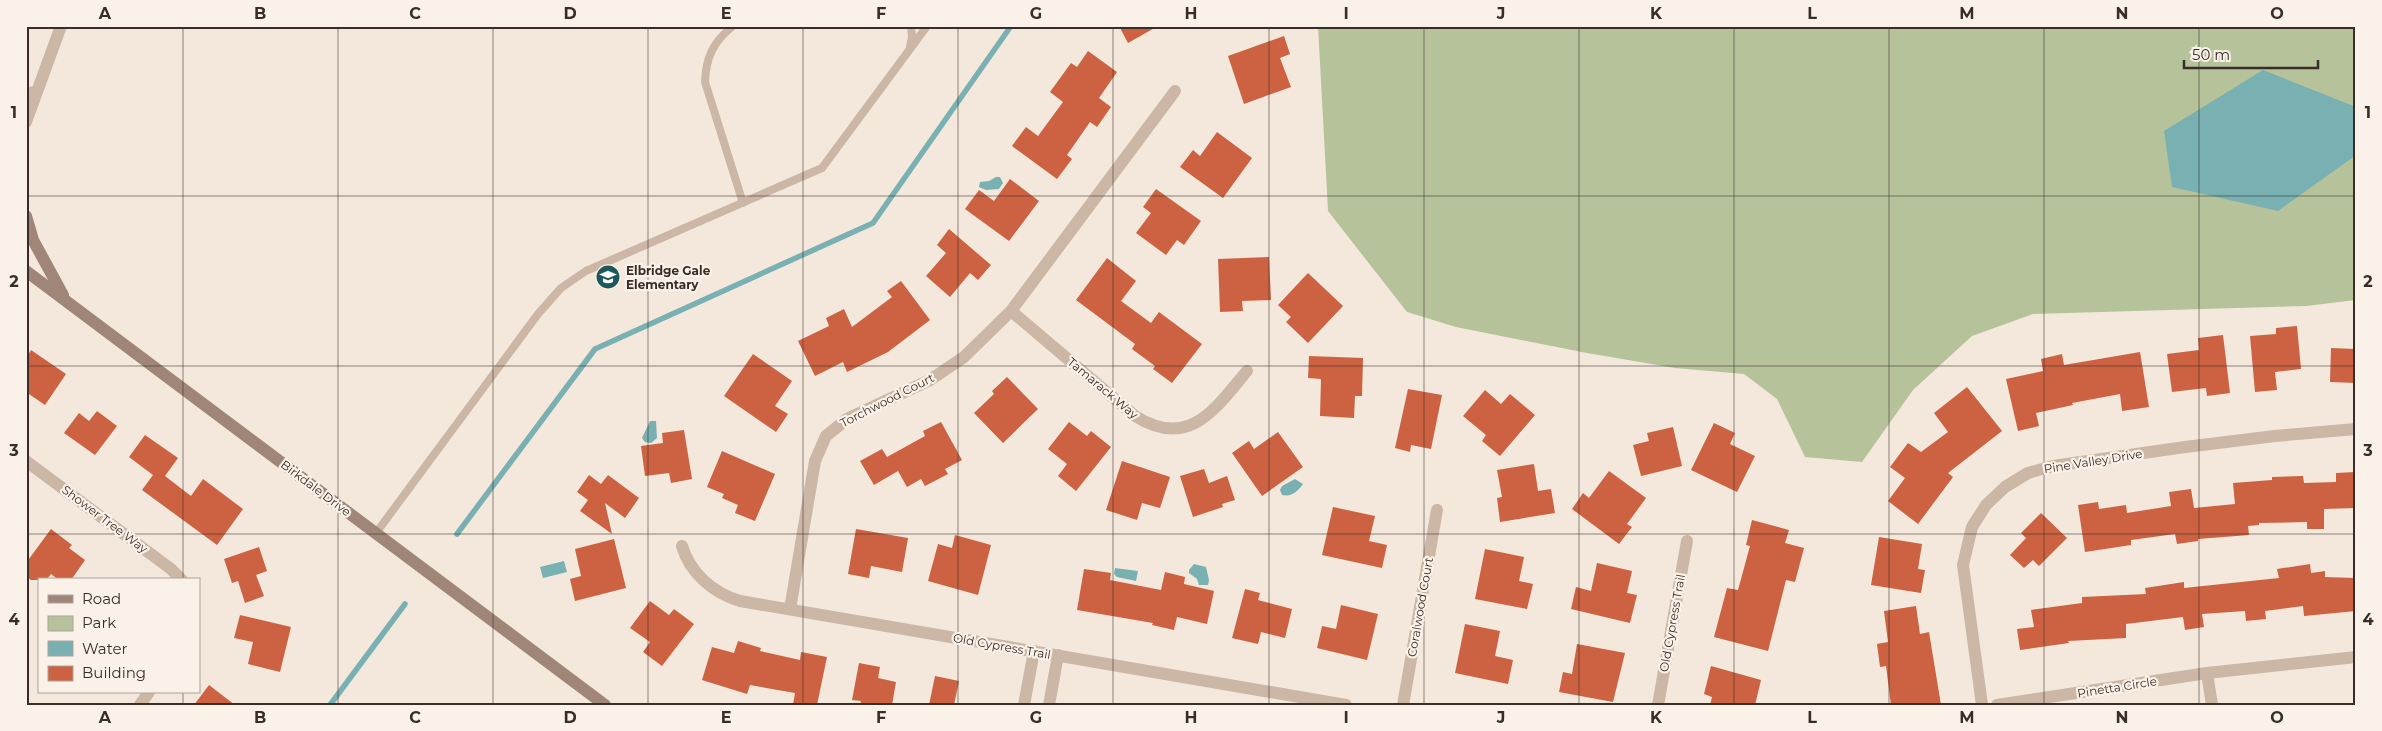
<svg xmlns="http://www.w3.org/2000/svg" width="2382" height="731" font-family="Montserrat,sans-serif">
	<rect width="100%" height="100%" fill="#f3e8db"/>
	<!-- green -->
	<path fill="#b6c39a" d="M1318 26H2356V300L2306 306 2033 314 1972 336 1913 390 1862 462 1805 457 1777 399 1744 374 1675 368 1587 353 1456 327 1407 312 1328 211Z"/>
	<!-- water -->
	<path fill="#79b0b2" d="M2263 70 2356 107V155L2278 211 2172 187 2164 131Z
		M996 177H1000L1003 183 999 189 986 190 979 187 980 182 989 181Z
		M650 421H656L657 438 651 443 645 442 642 438Z
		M1295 479 1303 484C1297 492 1292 497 1282 495L1280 490 1282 486Z
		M564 561 567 572 543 578 540 567Z
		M1194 564 1206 567 1209 580 1208 585H1199L1197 579 1189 573V570Z
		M1115 568 1138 571 1136 581 1117 577 1114 574Z"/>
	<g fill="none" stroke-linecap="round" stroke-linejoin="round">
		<!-- stream -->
		<path stroke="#79b0b2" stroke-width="5.5" d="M457 534 595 349 873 223 1011 26
			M330 705 405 604"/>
	</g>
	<!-- building -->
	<path fill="#cc6241" d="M1119 26H1158L1128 43Z
		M1284 36 1290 54 1280 58 1291 87 1244 104 1228 56Z
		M1088 51 1117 72 1099 98 1111 107 1097 127 1090 122 1067 155 1072 159 1057 179 1012 146 1026 127 1038 136 1063 102 1050 92 1071 63 1077 67Z
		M1217 132 1252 158 1223 198 1180 167 1193 150 1200 156Z
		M1010 179 1039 201 1009 241 965 209 979 190 994 201Z
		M1156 189 1201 221 1184 245 1177 240 1166 255 1136 233 1151 213 1143 207Z
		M949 229 991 265 978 280 970 273 950 297 926 276 946 253 937 245Z
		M1269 257 1271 300 1242 301 1243 311 1220 312 1218 259Z
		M1107 258 1136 281 1121 301 1151 323 1159 312 1202 344 1172 383 1153 369 1155 366 1132 349 1135 344 1076 300Z
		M1308 273 1343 306 1308 343 1286 322 1291 317 1278 305Z
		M901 281 930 320 888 352 847 372 843 362 815 376 798 341 829 326 826 318 844 309 852 327 892 297 887 291Z
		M2297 326 2301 369 2275 372 2277 390 2255 392 2250 336 2276 334V328Z
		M2223 335 2230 393 2207 396 2206 388 2172 392 2167 354 2199 350 2198 338Z
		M2331 348 2356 349V383L2330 382Z
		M31 350 66 374 45 405 26 392V358Z
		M2140 352 2149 407 2122 411 2120 394 2072 403 2073 405 2036 413 2039 426 2018 431 2006 379 2043 371 2041 359 2062 354 2064 365Z
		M753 354 792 381 775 406 788 414 776 432 724 396Z
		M1309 356 1363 358 1362 396H1355L1354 418 1320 416 1321 379 1308 378Z
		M1007 377 1038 409 1003 443 974 413 994 394 992 391Z
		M1967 387 2002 431 1948 473 1953 477 1918 524 1888 501 1905 478 1890 467 1908 443 1921 452 1948 432 1934 413Z
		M1408 389 1442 395 1431 449 1411 445 1410 452 1395 448Z
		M1485 390 1501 404 1510 394 1535 415 1500 456 1482 441 1486 435 1463 416Z
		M97 411 117 426 95 455 64 433 79 413 89 421Z
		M941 422 962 460 945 469 948 474 925 486 921 479 907 487 898 471 874 485 860 461 882 449 887 457 925 436 923 431Z
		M1069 422 1087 436 1091 431 1111 447 1076 491 1058 476 1067 464 1048 449Z
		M1714 423 1735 433 1730 444 1755 456 1737 492 1691 470Z
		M1673 427 1682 466 1641 476 1633 445 1649 441 1647 433Z
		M684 430 692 479 671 483 669 473 645 476 641 446 663 443 662 433Z
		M1278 432 1303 467 1262 496 1232 453 1249 441 1254 449Z
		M145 435 178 458 165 476 191 496 203 479 243 509 217 545 142 490 153 475 129 457Z
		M722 451 775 474 755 521 735 513 738 505 722 498 724 494 707 487Z
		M1122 461 1170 477 1160 508 1142 503 1137 520 1106 510Z
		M1534 464 1538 491 1551 489 1555 513 1500 522 1497 498 1502 497 1497 470Z
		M1204 469 1209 483 1227 476 1235 500 1222 504 1223 507 1193 517 1180 476Z
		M1609 471 1646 498 1627 524 1632 527 1619 544 1572 509 1583 493 1589 498Z
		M2355 472 2356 508 2324 509V529H2307V522L2259 523V525L2248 526 2249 535 2198 539V541L2177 544 2175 534 2131 540V545L2085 552 2078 505 2098 502 2099 509 2126 505 2127 513 2171 506 2169 492 2191 489 2194 508 2235 504 2233 483 2272 480V477L2303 476 2304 483 2336 482V473Z
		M589 475 601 484 608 475 639 498 625 518 605 503 612 534 580 511 588 500 577 492Z
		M1333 507 1375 516 1369 541 1387 545 1382 568 1322 555Z
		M2041 513 2067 538 2039 566 2033 560 2024 568 2010 555 2026 538 2021 533Z
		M1752 520 1789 530 1785 543 1804 548 1795 582 1786 580 1768 651 1714 637 1727 588 1738 590 1750 546 1746 545Z
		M51 529 72 545 69 548 85 560 71 580H59L51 574 46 580H31L26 576V563Z
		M856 529 908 538 902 572 871 566 869 578 848 574Z
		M955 535 991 545 978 595 928 581 938 544 952 548Z
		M1879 537 1922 544 1918 569 1925 570 1921 593 1871 585Z
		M614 539 626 588 575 601 570 579 581 576 575 549Z
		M259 547 267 571 256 575 264 596 245 603 238 581 232 583 224 559Z
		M1485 549 1524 557 1519 581 1533 584 1527 609 1475 599Z
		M1597 563 1632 571 1627 593 1637 595 1630 623 1571 609 1576 587 1591 591Z
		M2310 564 2311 573 2325 571V577L2356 578V611L2304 616 2303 606 2265 611 2266 619 2246 621 2245 611 2202 614 2204 627 2185 630 2183 617 2126 624V638L2068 641 2069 643 2020 650 2017 629 2034 627 2031 610 2082 603V597L2146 594 2145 588 2184 582V588L2279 578 2277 569Z
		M1084 569 1111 573 1110 580 1161 590 1165 572 1185 577 1184 584 1214 591 1207 624 1177 617 1174 630 1152 625 1153 623 1077 610Z
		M1245 589 1260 593 1258 600 1292 609 1285 638 1261 632 1258 644 1232 638Z
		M650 601 669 615 674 609 694 624 662 666 643 652 650 642 630 628Z
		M1341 605 1378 614 1367 660 1317 648 1322 626 1336 629Z
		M1916 606 1920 634 1929 632 1941 705H1891L1886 666 1880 667 1877 644 1888 642 1884 611Z
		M240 615 291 627 280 672 248 664 253 642 234 638Z
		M1465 624 1500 631 1495 656 1513 660 1508 684 1455 673Z
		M738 641 761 648 760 651 800 660 801 652 827 657 817 705H793L795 693 750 685 747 694 702 680 712 647 734 653Z
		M1577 644 1625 653 1613 702 1559 692 1563 672 1572 674Z
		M859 663 880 667 878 678 896 682 892 705H860L861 701 852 700Z
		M1711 666 1761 680 1755 705H1710L1712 697 1704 694Z
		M935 676 959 681 954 705H929Z
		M209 685 235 705H194Z"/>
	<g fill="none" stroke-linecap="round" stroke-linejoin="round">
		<!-- lane -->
		<path stroke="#ccb7a6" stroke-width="8" d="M733 26C713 42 706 57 705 82L743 203
			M910 47 912 37 911 26
			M26 92 38 89
			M376 533 538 314 561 288 586 271 822 168 927 26"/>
		<!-- street -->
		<path stroke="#ccb7a6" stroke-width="12" d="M26 122 61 26
			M1011 311 1135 416C1189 450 1215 409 1247 371
			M26 461 171 569 182 580
			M682 546C690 573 713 593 740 601L1346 705
			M790 609 815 461 826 436 847 419 930 380 964 357 1011 311 1175 91
			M2207 673 2212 705
			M140 705 149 692
			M1024 705 1034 651
			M1049 705 1058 655
			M1403 705 1437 510
			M1658 705 1687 541
			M1982 705 1963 565 1972 527 1986 505 2005 487 2028 473 2053 466 2185 447 2275 436 2356 429
			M1997 705 2207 673 2356 657"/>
		<!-- secondary -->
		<path stroke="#a08678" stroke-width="12" d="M26 216 33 240 63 295
			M26 271 605 705"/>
	</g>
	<!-- grid -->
	<path fill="none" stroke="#382d28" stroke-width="1" stroke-opacity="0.55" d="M183 26V580M338 26V705M493 26V705M648 26V705M803 26V705M958 26V705M1113 26V705M1269 26V705M1424 26V705M1579 26V705M1734 26V705M1889 26V705M2044 26V705M2199 26V705M26 196H2356M26 366H2356M26 534H2356M183 692V705"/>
	<!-- icons -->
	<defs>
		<symbol id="school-disc" viewBox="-11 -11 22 22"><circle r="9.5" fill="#1b575c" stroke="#faf2e8"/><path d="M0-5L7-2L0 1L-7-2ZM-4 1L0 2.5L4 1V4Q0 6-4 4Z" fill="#fff"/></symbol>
	</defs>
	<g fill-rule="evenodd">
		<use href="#school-disc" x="594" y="263" width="28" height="28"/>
	</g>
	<g text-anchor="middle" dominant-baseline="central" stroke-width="4.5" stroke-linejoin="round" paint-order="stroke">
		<!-- poi labels -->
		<g font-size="12" font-weight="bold" fill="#382d28" stroke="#faf2e8" text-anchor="start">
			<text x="626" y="270">Elbridge Gale<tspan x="626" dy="14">Elementary</tspan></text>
		</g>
		<!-- street labels -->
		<g font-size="12" fill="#382d28" stroke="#faf2e8">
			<text transform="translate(1103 388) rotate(40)">Tamarack Way</text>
			<text transform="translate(887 400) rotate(-27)">Torchwood Court</text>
			<text transform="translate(2093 461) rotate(-9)">Pine Valley Drive</text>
			<text transform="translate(316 488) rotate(37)">Birkdale Drive</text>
			<text transform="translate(105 519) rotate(37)">Shower Tree Way</text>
			<text transform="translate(1420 607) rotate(-80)">Coralwood Court</text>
			<text transform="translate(1672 623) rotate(-80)">Old Cypress Trail</text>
			<text transform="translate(1002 646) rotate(10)">Old Cypress Trail</text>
			<text transform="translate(2117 687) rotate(-9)">Pinetta Circle</text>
		</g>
	</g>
	<!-- border -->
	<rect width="2382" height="731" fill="none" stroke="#faf2e8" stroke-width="55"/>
	<!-- legend -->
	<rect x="38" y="578" width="162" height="115" fill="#faf2e8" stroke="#aca39b"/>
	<rect x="48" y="595" width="25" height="8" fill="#a08678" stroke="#aca39b"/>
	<text x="82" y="604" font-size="15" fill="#382d28">Road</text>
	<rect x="48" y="616" width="25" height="15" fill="#b6c39a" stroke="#aca39b"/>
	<text x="82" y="628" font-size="15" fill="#382d28">Park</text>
	<rect x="48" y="641" width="25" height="15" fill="#79b0b2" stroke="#aca39b"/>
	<text x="82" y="654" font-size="15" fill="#382d28">Water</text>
	<rect x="48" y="666" width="25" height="15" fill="#cc6241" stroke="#aca39b"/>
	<text x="82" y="678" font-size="15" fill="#382d28">Building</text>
	<!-- scale -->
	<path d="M2184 60v8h134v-8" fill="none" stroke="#382d28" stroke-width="2.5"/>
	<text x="2192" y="60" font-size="15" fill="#382d28" stroke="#faf2e8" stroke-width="4" paint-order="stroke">50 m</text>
	<rect x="28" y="28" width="2326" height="676" fill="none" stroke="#382d28" stroke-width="2"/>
	<g font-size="16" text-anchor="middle" font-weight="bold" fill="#382d28">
		<text x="105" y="19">A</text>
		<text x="260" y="19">B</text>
		<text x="415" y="19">C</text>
		<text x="570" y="19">D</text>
		<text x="726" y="19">E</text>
		<text x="881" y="19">F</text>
		<text x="1036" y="19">G</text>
		<text x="1191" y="19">H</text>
		<text x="1346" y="19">I</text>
		<text x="1501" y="19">J</text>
		<text x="1656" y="19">K</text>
		<text x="1812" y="19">L</text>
		<text x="1967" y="19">M</text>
		<text x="2122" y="19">N</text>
		<text x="2277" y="19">O</text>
		<text x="14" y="118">1</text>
		<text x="2368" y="118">1</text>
		<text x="14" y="287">2</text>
		<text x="2368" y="287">2</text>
		<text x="14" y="456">3</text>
		<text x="2368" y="456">3</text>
		<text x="14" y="625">4</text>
		<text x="2368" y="625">4</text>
		<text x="105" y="723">A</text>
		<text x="260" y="723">B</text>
		<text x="415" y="723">C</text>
		<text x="570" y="723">D</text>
		<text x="726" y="723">E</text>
		<text x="881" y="723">F</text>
		<text x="1036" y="723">G</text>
		<text x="1191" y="723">H</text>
		<text x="1346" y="723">I</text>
		<text x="1501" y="723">J</text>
		<text x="1656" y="723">K</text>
		<text x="1812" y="723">L</text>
		<text x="1967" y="723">M</text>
		<text x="2122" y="723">N</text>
		<text x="2277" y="723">O</text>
	</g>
</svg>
